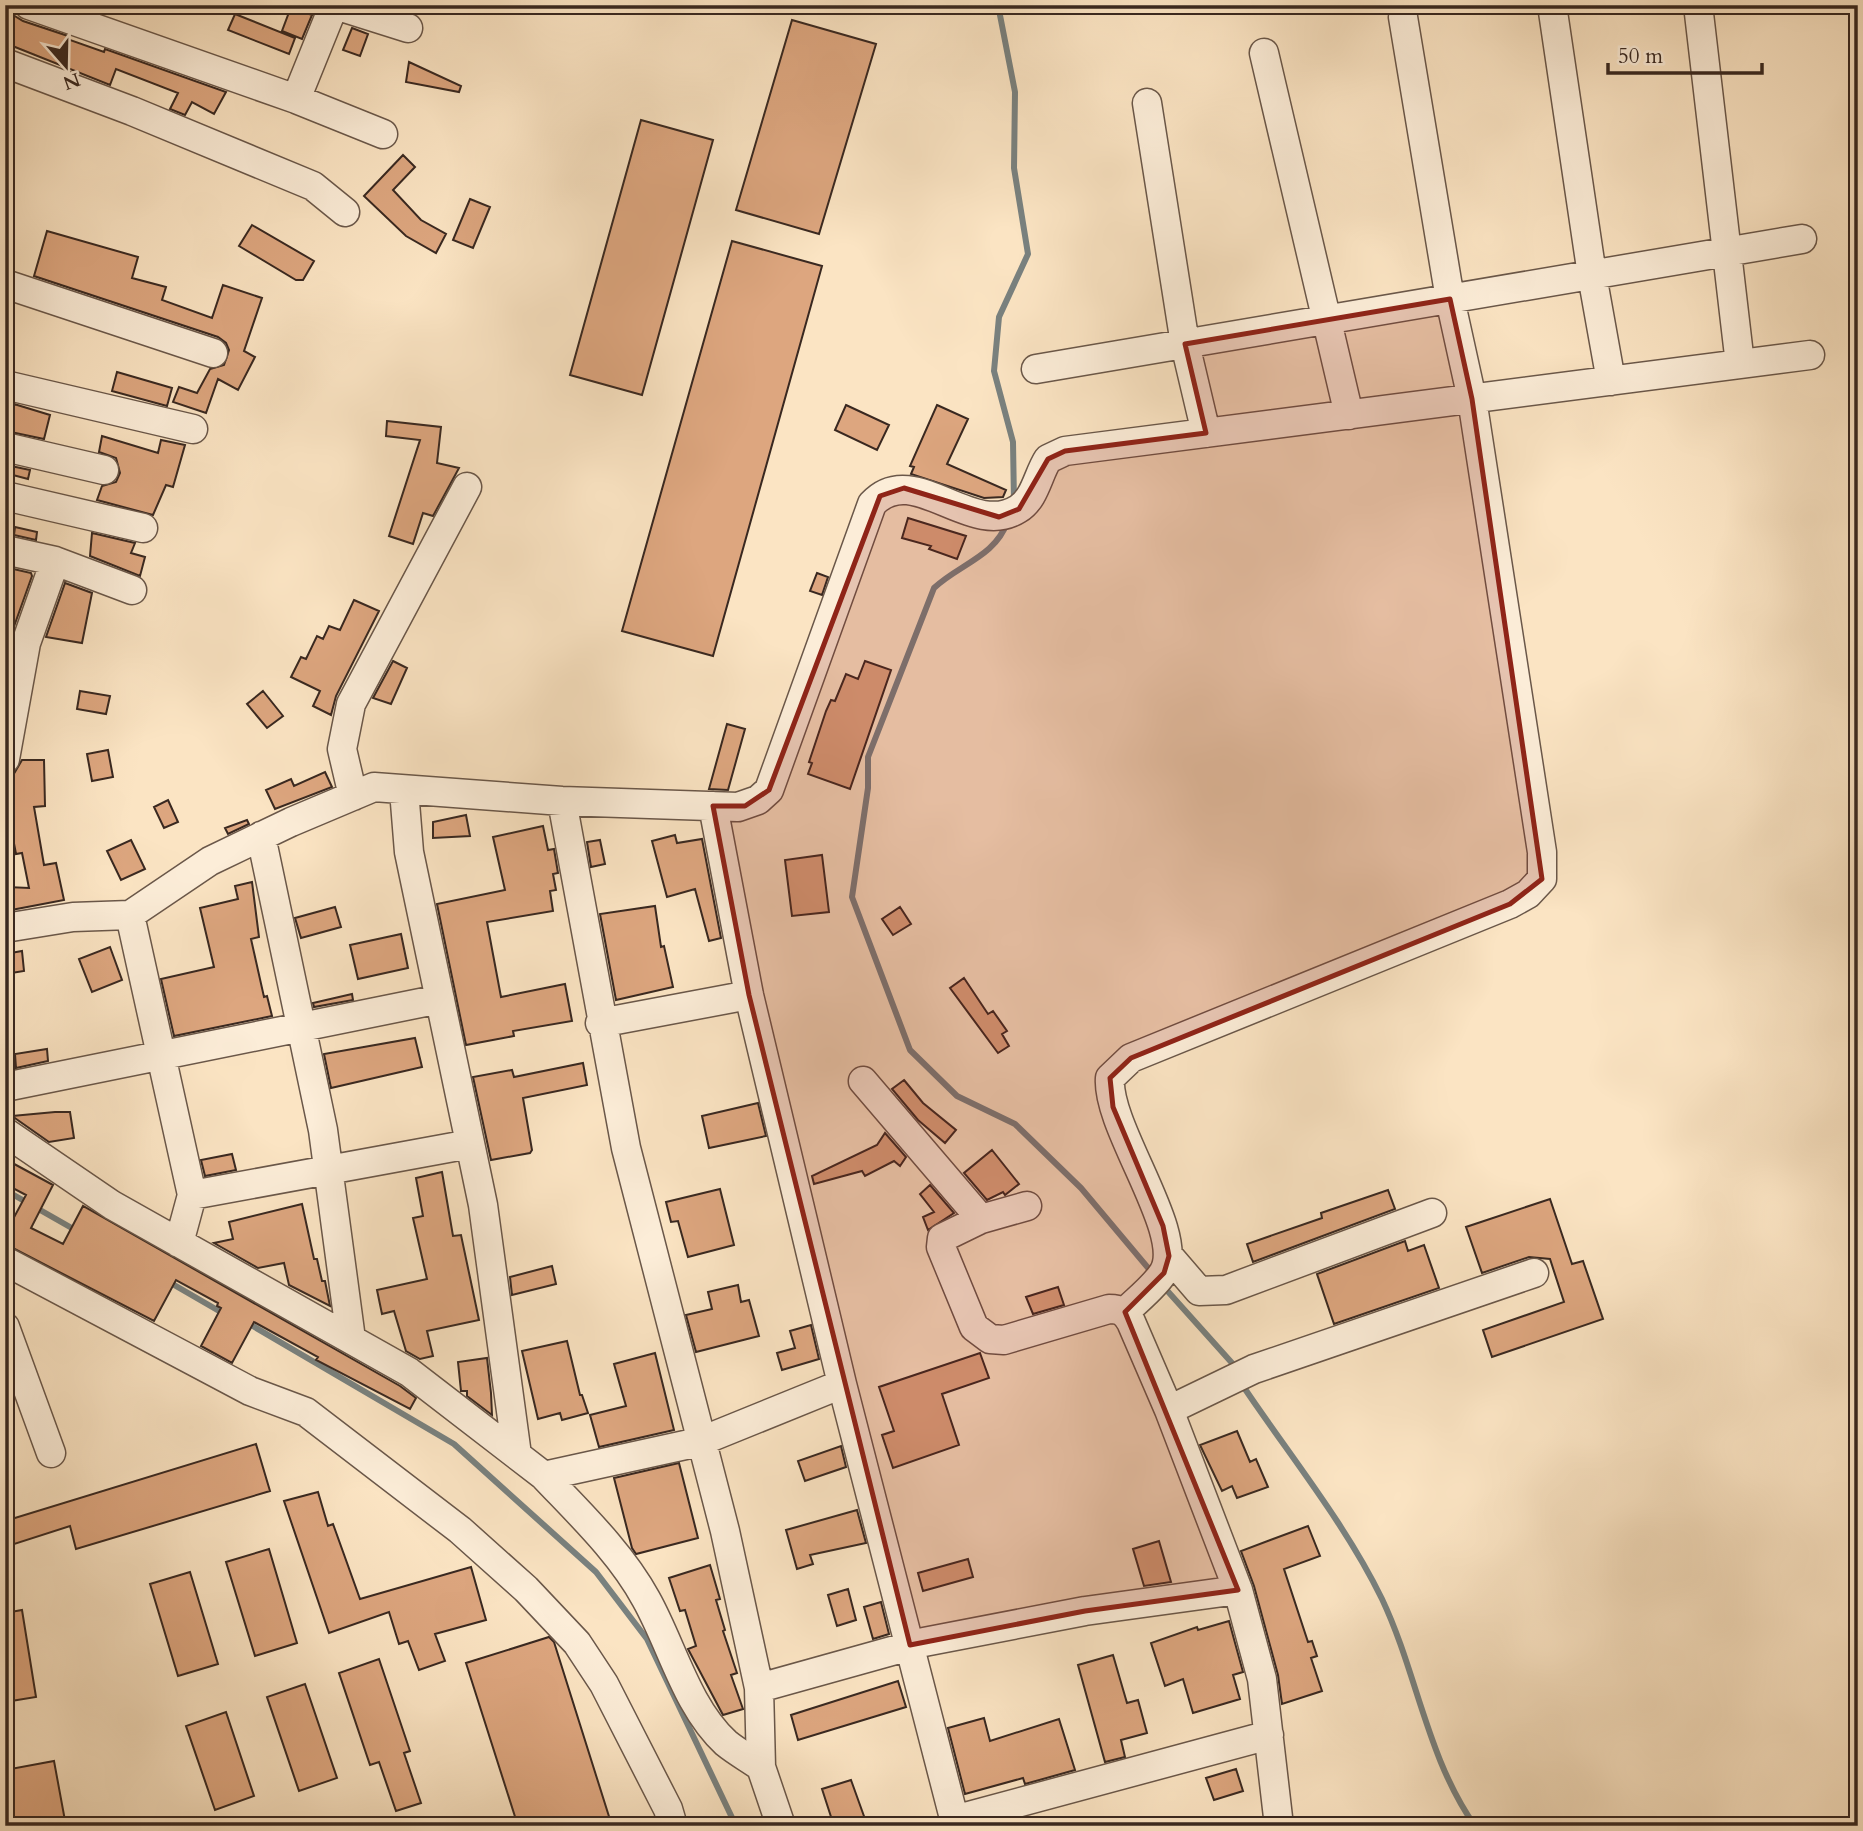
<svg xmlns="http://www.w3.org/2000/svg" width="1863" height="1831" font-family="Cardo,serif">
	<rect width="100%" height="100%" fill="#fbe4c3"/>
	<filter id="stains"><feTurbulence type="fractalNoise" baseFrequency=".00286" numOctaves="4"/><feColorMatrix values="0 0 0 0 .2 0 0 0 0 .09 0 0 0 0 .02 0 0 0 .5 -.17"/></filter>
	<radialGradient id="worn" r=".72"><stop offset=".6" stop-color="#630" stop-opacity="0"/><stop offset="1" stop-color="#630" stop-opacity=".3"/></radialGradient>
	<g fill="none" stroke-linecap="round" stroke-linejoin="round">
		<!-- stream -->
		<path stroke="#79817f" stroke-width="6" d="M998 5 1015 92 1014 168 1028 254 999 317 994 371 1013 442 1014 502
			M1007 522C996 556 958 565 934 588L868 757V788L852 897 910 1050 957 1096 1015 1124 1081 1188 1154 1275
			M5 1190 77 1231
			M169 1282 226 1315
			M1163 1286 1232 1363
			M246 1322 454 1444 596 1572 647 1639 736 1826
			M1245 1389C1291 1457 1346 1525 1382 1599 1417 1673 1427 1758 1475 1826"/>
	</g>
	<!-- building -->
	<path fill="#dda67f" stroke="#392820" stroke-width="2" d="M291 7 312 15 302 39 282 31Z
		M5 10 23 21 68 36 67 39 104 52 105 49 226 92 214 114 192 102 185 115 170 109 178 93 116 69 110 85 5 43Z
		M235 14 295 38 289 54 228 30Z
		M792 20 876 44 819 234 736 210Z
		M352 28 368 34 360 56 343 50Z
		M409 62 461 86 459 92 406 82Z
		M641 120 713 140 642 395 570 375Z
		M403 155 415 167 393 190 421 220 446 234 436 253 406 236 364 196Z
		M470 199 490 207 473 248 453 240Z
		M252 225 314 261 303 280H296L239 246Z
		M47 231 138 257 132 278 166 287 162 300 212 318 223 285 262 298 244 351 255 357 238 390 218 379 206 413 173 402 179 387 197 393 210 369 224 365 229 350 226 343 218 337 34 276Z
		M732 241 822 266 713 656 622 631Z
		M117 372 172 388 167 406 112 391Z
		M14 404 50 415 44 439 6 431Z
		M846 405 889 425 877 450 835 430Z
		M937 405 968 419 947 464 1006 490 1003 497 984 498 911 474 914 467 910 466Z
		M387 421 441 427 437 463 459 468 433 516 423 513 413 544 389 536 420 440 386 436Z
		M102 436 158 453 161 440 185 445 173 487 166 485 153 515 97 500 102 486 116 482 120 473 116 458 99 452Z
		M11 466 30 470 28 479 9 474Z
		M908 518 966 536 957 559 929 549 931 546 902 538Z
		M15 527 37 532 36 540 14 535Z
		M92 533 135 543 131 553 145 557 140 576 90 556Z
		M9 568 31 573 32 576 12 632 5 630Z
		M817 573 828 577 822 595 810 591Z
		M65 583 92 593 82 643 46 637Z
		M354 600 379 611 336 696 331 715 313 706 320 691 291 677 301 657 306 659 317 636 323 639 329 626 340 630Z
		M393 661 407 668 391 704 373 698Z
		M865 661 891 670 850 789 808 774 812 763 809 762 826 711 831 700 835 701 846 674 858 679Z
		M80 691 110 696 106 714 77 709Z
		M263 691 283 716 267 728 247 704Z
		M727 724 745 729 728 790 709 789Z
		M108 750 113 777 92 781 87 754Z
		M22 760H44L45 806 34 807 44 865 56 863 64 900 6 911 7 887 29 888 22 853 16 854 12 833V777Z
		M325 772 332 787 275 809 266 790 291 779 294 786Z
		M168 800 178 822 164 828 154 807Z
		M466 815 470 836 433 838V822Z
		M247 820 249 824 228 834 225 828Z
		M543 826 548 850 554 849 558 873 553 874 556 890 550 891 553 911 487 922 492 949 501 997 565 984 572 1021 513 1031 514 1036 466 1045 437 904 505 890 493 837Z
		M675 835 677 843 702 839 721 938 709 941 695 889 667 897 652 841Z
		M131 840 145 869 121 880 107 851Z
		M600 840 605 864 591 867 587 842Z
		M822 855 829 912 792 916 785 860Z
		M252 882 259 937 251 939 264 997 267 996 272 1016 174 1036 161 979 214 967 200 908 238 899 235 886Z
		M655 906 661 947 664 946 673 987 616 1000 600 914Z
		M335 907 341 927 301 938 295 918Z
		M900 907 911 924 893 935 882 919Z
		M401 934 408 968 358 979 350 945Z
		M110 947 122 980 92 992 79 959Z
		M22 951 24 971 5 974V954Z
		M964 978 988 1014 993 1011 1007 1031 1002 1034 1009 1046 998 1053 950 988Z
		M352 994 353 1000 314 1007 313 1003Z
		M415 1038 422 1067 331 1088 324 1054Z
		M47 1049 48 1061 16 1068 15 1054Z
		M583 1063 587 1085 523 1098 532 1150 530 1153 491 1160 473 1077 512 1070 514 1077Z
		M904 1080 923 1103 956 1130 945 1143 918 1120 892 1089Z
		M758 1103 766 1136 709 1148 702 1116Z
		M55 1112H70L74 1138 49 1142 12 1116Z
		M885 1133 906 1157 900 1166 894 1161 865 1176 862 1171 814 1184 812 1176 877 1145Z
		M992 1150 1019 1184 1005 1195 1003 1192 987 1200 964 1173Z
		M232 1154 236 1170 205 1176 201 1160Z
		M5 1159 53 1185 31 1228 63 1244 83 1206 400 1386 416 1398 410 1409 316 1360 318 1357 254 1322 232 1363 201 1346 221 1308 217 1306 218 1303 176 1280 154 1321 5 1244V1220L11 1223 26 1195 5 1184Z
		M442 1172 453 1236 461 1235 479 1320 427 1331 433 1356 420 1359 406 1351 394 1311 382 1314 377 1290 427 1279 413 1218 423 1216 416 1178Z
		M930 1185 954 1213 928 1230 923 1217 934 1212 920 1194Z
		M720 1189 734 1245 688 1257 678 1221 671 1222 666 1202Z
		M1388 1190 1395 1209 1253 1262 1247 1244 1322 1218 1321 1213Z
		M1550 1199 1572 1264 1583 1261 1603 1319 1492 1357 1483 1330 1564 1302 1550 1259 1529 1257 1482 1273 1466 1227Z
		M302 1204 314 1259H317L322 1281H325L330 1306 289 1285 284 1263 258 1268 214 1243 233 1239 229 1222Z
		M1405 1241 1408 1251 1424 1245 1439 1288 1334 1324 1317 1274Z
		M552 1266 556 1284 512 1295 510 1277Z
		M738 1285 741 1302 749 1300 759 1336 696 1352 686 1315 712 1309 708 1292Z
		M1058 1287 1064 1305 1033 1314 1026 1297Z
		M811 1325 819 1359 782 1370 777 1353 795 1348 790 1331Z
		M567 1341 580 1395H582L588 1413 562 1420 560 1413 538 1419 522 1351Z
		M655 1353 674 1430 599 1447 590 1415 626 1406 614 1364Z
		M980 1353 989 1378 942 1394 959 1445 893 1468 882 1435 894 1431 879 1387Z
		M487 1358 491 1393 492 1415 467 1396V1391H461L458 1362Z
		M1237 1431 1250 1462 1256 1459 1268 1487 1237 1498 1232 1486 1222 1491 1200 1445Z
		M256 1444 270 1491 76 1549 70 1526 5 1547V1521Z
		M841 1446 846 1467 805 1481 798 1461Z
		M679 1463 698 1538 636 1554 632 1548 614 1478Z
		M318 1492 328 1526 333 1524 360 1599 471 1567 486 1620 435 1634 445 1661 419 1670 408 1641 399 1644 389 1612 329 1633 284 1501Z
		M857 1510 866 1543 810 1555 813 1564 797 1569 786 1530Z
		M1308 1526 1320 1556 1284 1569 1308 1642 1312 1641 1317 1656 1311 1658 1322 1691 1282 1704 1278 1675 1254 1586 1241 1551Z
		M1159 1541 1171 1582 1144 1586 1133 1549Z
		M269 1549 297 1643 255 1656 226 1562Z
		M968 1559 973 1577 923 1591 918 1573Z
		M710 1565 720 1599 716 1600 725 1630 723 1631 737 1673 731 1675 743 1709 723 1715 688 1649 696 1646 685 1610 680 1611 669 1578Z
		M190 1572 218 1664 178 1676 150 1584Z
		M848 1589 856 1620 837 1626 828 1595Z
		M881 1602 889 1634 873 1639 864 1607Z
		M22 1610 36 1697 5 1702V1613Z
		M1229 1621 1243 1672 1233 1675 1240 1699 1193 1713 1183 1679 1165 1686 1151 1643 1197 1627 1198 1630Z
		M549 1637 554 1642 612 1826H518L466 1663Z
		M1113 1655 1127 1703 1138 1700 1147 1733 1121 1740 1125 1757 1105 1762 1078 1665Z
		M379 1659 410 1751 404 1753 421 1803 396 1811 379 1762 370 1765 339 1673Z
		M898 1681 906 1707 798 1740 791 1715Z
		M305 1684 337 1778 299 1791 267 1697Z
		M226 1712 254 1796 215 1810 186 1726Z
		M984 1718 990 1741 1059 1719 1075 1770 1025 1784 1023 1778 965 1794 948 1728Z
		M54 1761 66 1826H5V1770Z
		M1236 1769 1243 1791 1214 1800 1206 1778Z
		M851 1780 865 1819 834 1826 822 1789Z"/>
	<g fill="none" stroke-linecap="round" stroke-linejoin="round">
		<defs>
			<path id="minor" d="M29 5 296 99 383 134
				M335 5 408 28
				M1552 5 1592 275 1611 381
				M1698 5 1740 364
				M1264 53 1349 415
				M5 63 132 111 313 186 345 212
				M296 99 334 5
				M1147 103 1185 344 1206 433
				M5 284 213 353
				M1036 369 1802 239
				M5 385 193 429
				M5 447 104 470
				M5 496 143 528
				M5 550 55 561 132 590
				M5 759 26 643 55 561
				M404 790 409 852 483 1205 517 1455
				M353 796 342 749 351 704 467 487
				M562 801 626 1148 725 1531 759 1688 761 1767 781 1826
				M713 806 749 995 842 1384 956 1826
				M261 836 323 1130 351 1339
				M130 915 192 1195 179 1243
				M5 928 73 917 130 915 210 861 291 822 374 787 562 801 738 807 758 800 769 790 872 504C913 459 971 539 1018 509 1035 499 1038 474 1048 459L1065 451 1810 355
				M600 1023 749 995
				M863 1081 981 1219
				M5 1087 440 999
				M5 1132 112 1205 409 1372 544 1476 699 1442 842 1384
				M192 1195 470 1144
				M1027 1206 981 1219 942 1238 941 1247 974 1327 990 1339 1004 1340 1109 1309C1121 1309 1125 1312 1131 1322L1169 1410
				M1169 1256 1199 1291 1226 1290 1432 1213
				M5 1261 250 1391 306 1412 460 1530 526 1589 577 1643 604 1684 668 1809 673 1826
				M1125 1312C1137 1300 1154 1287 1163 1273 1188 1235 1106 1128 1110 1078L1131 1058 1510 904 1528 894 1542 879V852L1472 399 1450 299 1403 17
				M5 1327 51 1453
				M544 1476C580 1514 621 1553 646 1599 672 1645 686 1706 726 1743 737 1752 750 1759 761 1767
				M759 1688 924 1642 1085 1611 1238 1590
				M954 1820 1269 1735
				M1279 1826 1262 1679 1238 1590 1169 1410 1254 1369 1534 1273"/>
		</defs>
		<!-- minor casing -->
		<use href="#minor" stroke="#6a5749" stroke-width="31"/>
		<!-- minor -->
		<use href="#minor" stroke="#fcedd8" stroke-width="28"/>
	</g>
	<!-- marked area -->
	<path fill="#8f2418" fill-opacity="0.2" stroke="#8f2418" stroke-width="5" stroke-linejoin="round" d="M1450 299 1472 399 1542 879 1510 904 1131 1058 1110 1078 1113 1107 1163 1226 1169 1256 1164 1273 1125 1312 1238 1590 1085 1611 910 1645 749 995 713 806H745L769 790 880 496 904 488 999 517 1019 509 1048 459 1065 451 1206 433 1185 344Z"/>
	<!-- margin -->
	<rect width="1863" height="1831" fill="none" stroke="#fbe4c3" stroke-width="28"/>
	<rect x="7" y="7" width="1849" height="1817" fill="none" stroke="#392820" stroke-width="3.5"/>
	<rect x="14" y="14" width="1835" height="1803" fill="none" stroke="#392820" stroke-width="2"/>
	<!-- north arrow -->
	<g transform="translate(66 66) rotate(160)" stroke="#fcedd8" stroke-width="5" paint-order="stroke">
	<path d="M0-5L12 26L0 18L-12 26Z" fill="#392820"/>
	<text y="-10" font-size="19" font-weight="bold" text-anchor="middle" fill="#392820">N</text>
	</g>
	<!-- scale -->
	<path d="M1608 63v10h154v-10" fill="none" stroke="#392820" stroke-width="3.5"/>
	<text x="1618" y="63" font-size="21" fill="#392820" stroke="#fcedd8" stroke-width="5" paint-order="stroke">50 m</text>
	<rect width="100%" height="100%" filter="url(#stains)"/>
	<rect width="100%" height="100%" fill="url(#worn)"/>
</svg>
